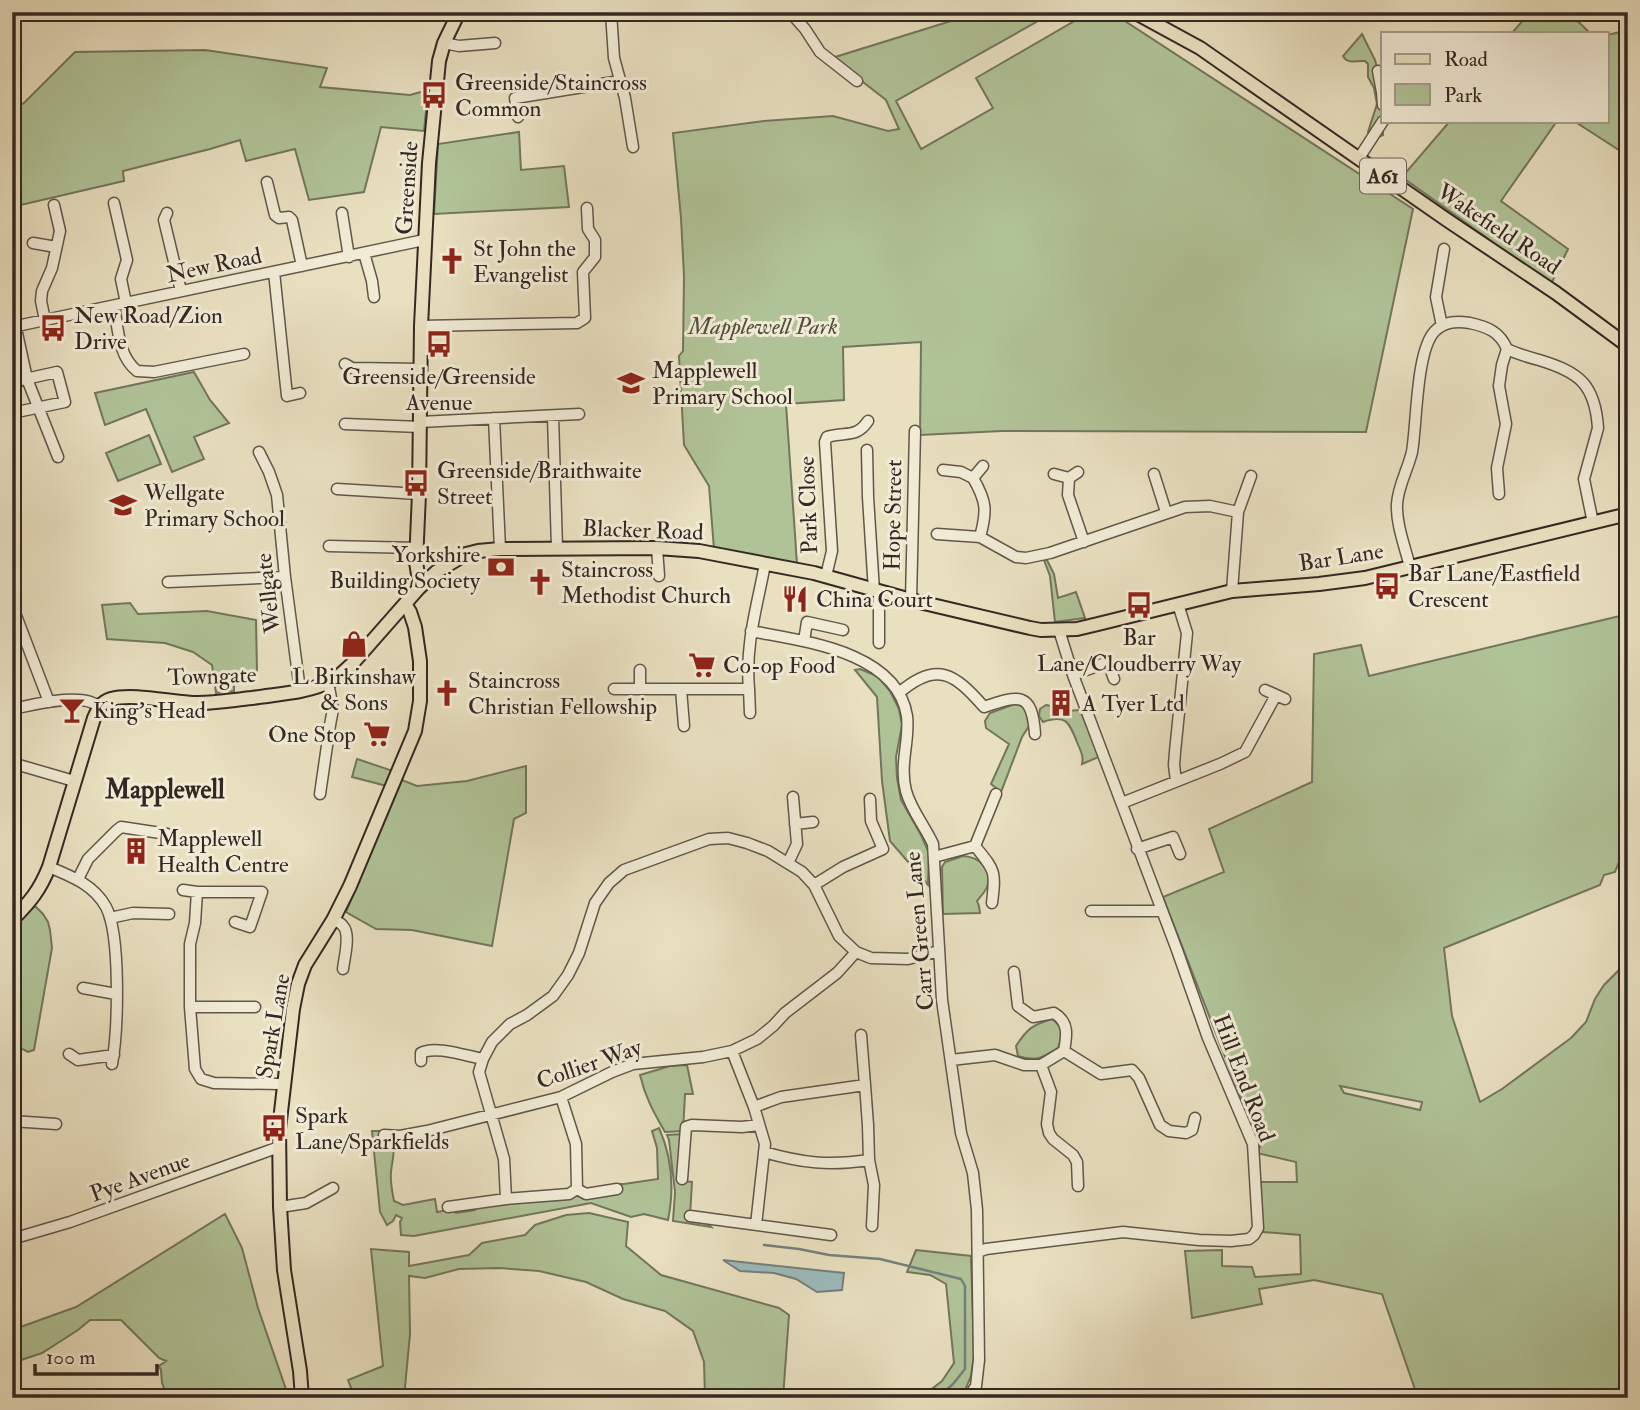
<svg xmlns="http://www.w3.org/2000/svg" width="1640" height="1410" font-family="'IM FELL Double Pica',serif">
	<rect width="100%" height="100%" fill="#e9e0c0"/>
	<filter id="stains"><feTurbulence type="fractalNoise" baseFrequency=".00286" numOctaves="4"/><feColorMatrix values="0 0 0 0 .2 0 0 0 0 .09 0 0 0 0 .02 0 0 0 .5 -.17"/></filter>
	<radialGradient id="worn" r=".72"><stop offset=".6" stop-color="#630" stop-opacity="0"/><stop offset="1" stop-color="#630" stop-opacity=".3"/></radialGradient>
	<!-- green -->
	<path fill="#b0c397" stroke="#72765d" stroke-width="2" fill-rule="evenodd" d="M980 12H1054L896 101 921 149 993 108 976 78 1090 12H1111L1413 209 1366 432 1002 431 920 435 921 342 843 347 844 400 786 404 797 564 714 549 709 486 684 445 679 356 683 351 684 276 681 218 673 133 764 121 833 116 888 131 899 129 886 100 832 58Z
		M1530 12H1568L1590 33H1512Z
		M1624 31 1628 33V156L1574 121H1607V35Z
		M1362 34 1375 60 1382 85 1383 135 1376 138 1370 136 1368 132 1377 104 1374 88 1368 77V64L1365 61C1356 60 1348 65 1343 56Z
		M205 50 327 68 320 87 410 95 428 90 424 131 381 127 364 192 309 200 295 149 246 161 240 140 210 149 123 171 124 181 12 207V109L24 103 75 52Z
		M1450 121H1557L1501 201 1568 249 1551 284 1402 177Z
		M519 132 521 170 564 166 569 207 434 214 438 144Z
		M194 372 210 400 229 423 194 437 204 459 172 472 146 409 105 425 95 393Z
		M149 435 161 464 118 481 106 453Z
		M1044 560H1047L1054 574 1058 598 1076 592 1085 618 1055 622 1050 576Z
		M130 603 138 614 207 611 256 620 257 671 234 674V691L216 693 212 665 193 652 165 643 107 639 102 605Z
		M1628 614V840L1615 872 1604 875 1600 885 1444 948 1452 1016 1480 1102 1502 1089 1571 1038 1586 1022 1595 999 1604 985 1628 961V1398H1418L1382 1294 1314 1280 1259 1289 1262 1304 1192 1318 1185 1251 1222 1250V1266L1252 1267 1255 1277 1301 1274 1300 1235 1263 1232 1258 1182H1297L1296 1162 1257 1153 1260 1147 1163 897 1224 872 1209 829 1312 782 1314 654 1361 645 1369 676ZM1340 1086 1422 1102V1103L1420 1110 1344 1093Z
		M860 669 877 676 890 691 899 709 902 725 896 757 897 778 901 800 921 835 929 853 928 885 890 841 882 781 877 697 855 670Z
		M1015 704 1022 706 1029 712 1031 723 1022 737 1001 792 991 784 1009 744 986 728 985 721 990 713Z
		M1046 705 1051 706 1052 712 1080 710 1101 756 1082 764C1084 755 1080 750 1077 742 1069 722 1066 714 1043 722L1039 716 1040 709Z
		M357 759 393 771 387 786 352 777Z
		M526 766V813L514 819 492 946 412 930 376 929 346 912 402 780 417 786 467 781Z
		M963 856C979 857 994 869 987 887 985 892 981 896 977 901L979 906 980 913 943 914 942 867 945 862Z
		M35 906 43 914 48 922 50 930 52 948 34 1050 28 1052 12 1044V926Z
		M1052 1019C1064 1028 1063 1035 1058 1048 1042 1058 1036 1062 1018 1056L1016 1046C1027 1029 1032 1025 1052 1019Z
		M687 1065 693 1094H685L683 1131 665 1132C654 1113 645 1097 640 1075L670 1066Z
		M659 1128C672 1157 674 1190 668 1220L644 1214 631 1217 591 1203 414 1236 401 1235 400 1222 402 1218 396 1215 393 1221 387 1225 380 1212 372 1131H383C399 1146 393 1152 391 1172 390 1182 392 1191 394 1201L403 1205 435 1199 437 1212 453 1209 456 1213 475 1210 478 1206 575 1194 621 1191 620 1184H624L658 1179 657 1148 652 1131Z
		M684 1134 682 1181 692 1182 690 1216 701 1218 711 1227 673 1221 675 1192 669 1140 667 1135Z
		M589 1213 628 1222 626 1246 661 1275 779 1308 789 1315 783 1398H705L704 1362 693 1331 665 1311 623 1299 586 1282 539 1271 499 1268 459 1269 425 1278 409 1276 410 1334 404 1398H355L348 1380 383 1366 371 1249 409 1252V1266L469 1255 482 1243 525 1235 535 1225 566 1215Z
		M225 1214 242 1248 258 1308 289 1398H168L162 1383 161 1370 159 1366 166 1361 159 1358 121 1320H90L78 1330 42 1353 12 1363V1330L76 1307Z
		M916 1250 971 1256 974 1356 971 1376 964 1393 958 1398H920L942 1381 954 1363 946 1284 930 1275 907 1272Z"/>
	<!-- water -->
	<path fill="#9cbabc" stroke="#73807f" stroke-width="2" d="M723 1260 844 1273 842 1290 817 1292 796 1279 774 1273 740 1271Z"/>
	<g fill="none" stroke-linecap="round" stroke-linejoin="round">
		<!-- stream -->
		<path stroke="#73807f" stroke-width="2.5" d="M764 1245 799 1249 829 1255 880 1259 961 1279 965 1286V1369L953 1384 937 1398"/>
		<defs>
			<path id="minor" d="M611 12 614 58 625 98 633 147
				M790 12 805 29 820 52 857 81
				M444 43 459 46 495 43
				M1378 71 1382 92 1383 105
				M518 117 515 98 620 81
				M1359 158 1383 121
				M267 182 275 215 279 218 289 217 292 220 302 266
				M114 203 127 260 121 279 126 303
				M167 213 164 220 181 291
				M342 213 349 257
				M33 243 56 247
				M364 253 372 281 374 297
				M274 272 287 396 300 393
				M114 306C118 328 118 356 137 371L154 372 244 354
				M45 320 41 301 42 291 52 268 60 231 54 205
				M421 326 577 323 585 318 583 272 595 257V240L588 229 587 208
				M1442 326 1436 297 1444 249
				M12 327 424 240
				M13 327 17 333 27 379 58 457
				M345 364 352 368 421 369
				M12 382 57 372 65 402 12 413
				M553 416 557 548
				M494 418 500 549
				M420 422 579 414
				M345 424 420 427
				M867 450 868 497 874 591
				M259 452 269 472 277 495 285 577 300 690
				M943 470 961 472 973 478
				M1054 474 1069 478 1068 495 1084 542
				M1154 474 1166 512
				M1069 478 1078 472
				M337 489 419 494
				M1499 494 1497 468 1506 424 1499 386 1502 365 1507 349
				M937 534 980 537 1016 557 1026 558 1050 553 1185 507 1210 506 1238 512
				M980 537C987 511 987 502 973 478L983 466
				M329 546 418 548
				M657 548 659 576
				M1410 567C1405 547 1396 524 1397 504 1398 486 1408 469 1412 452 1417 423 1416 350 1435 331 1445 321 1457 321 1470 323 1488 327 1500 332 1507 349 1517 354 1528 357 1539 360 1579 372 1595 384 1598 428L1584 479 1593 523
				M826 576 832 551 825 442 827 437C845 431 856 439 868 421
				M168 582 285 577
				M1232 591 1238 512 1251 476
				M879 592V643
				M911 600 915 431
				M12 605 49 702
				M751 631C802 641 897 651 907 716 910 741 899 764 906 791 911 810 925 826 933 844L942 1000 961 1133 973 1173 977 1210 979 1360 976 1386 968 1398
				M804 641 807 622 843 630
				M640 670V689
				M1073 675 1108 662 1114 679
				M614 689H749C745 644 757 607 765 564
				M681 689 684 726
				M749 689 750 713
				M1265 690 1285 699
				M899 693C937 660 955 674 984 707 1019 695 1032 691 1035 734
				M12 706 17 708C36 704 85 692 99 707
				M12 763 74 781
				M1176 781 1174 765 1175 752 1187 633 1178 604
				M320 794 330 725 333 709 328 682
				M1122 803 1220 764 1245 752 1276 695
				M795 824 813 822
				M975 846C995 871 996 870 992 903
				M1137 849 1173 837 1180 854
				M934 857 975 846 996 794
				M788 863 797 844 793 797
				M49 867C71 876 94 885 106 907 121 936 118 1031 112 1064
				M78 879 88 859 116 831 121 827 167 834
				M814 885 843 867 883 849 871 821 870 799
				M183 890 197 892H262L250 927 235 922
				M197 892 195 923 190 944V1007L195 1069 201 1079 214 1083 280 1084 284 1082
				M1091 911H1162
				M110 918 133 913 169 914
				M333 920C336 921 341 923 343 926 351 934 344 959 343 969
				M83 988 116 994
				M190 1007H255
				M861 1035 865 1085
				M732 1051 754 1107 765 1144 756 1225
				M1064 1051 1101 1074 1132 1070 1139 1078 1160 1125 1169 1131 1186 1133 1192 1130 1195 1118
				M69 1054 78 1060 114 1055
				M951 1060 995 1055 1024 1065H1041L1064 1051C1067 1035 1069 1022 1054 1013L1033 1017 1018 1006 1014 972
				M421 1061V1053C435 1045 466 1056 483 1059
				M1041 1065 1051 1092 1047 1124 1049 1133 1053 1139 1073 1155 1077 1162 1078 1186
				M754 1107 781 1097 865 1085 868 1125 869 1160C829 1166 802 1163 764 1152
				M12 1121 56 1124
				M384 1135 400 1136 427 1131 561 1097 612 1072 633 1064 703 1057 732 1051 757 1039 773 1026 785 1013 837 973 856 952
				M869 1160 874 1185 872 1226
				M682 1179 686 1127 692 1125 742 1127 759 1125
				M577 1189 586 1194 617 1189
				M506 1199 504 1159 479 1072 483 1059 492 1042 510 1024 527 1015 553 996 568 975 579 953 595 903 609 883 624 870 709 839 728 838 747 843 768 851 802 872 814 885 839 936 856 952 871 958 908 959 939 951
				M280 1207 306 1203 333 1188
				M448 1207 506 1199 569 1194 577 1189 576 1144 561 1097
				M690 1216 831 1235
				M12 1239 70 1222 279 1147
				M978 1252 986 1249 1123 1232 1199 1240 1231 1241 1249 1239 1254 1235 1258 1228 1253 1144 1208 1038 1177 950 1073 675 1059 630"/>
			<path id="major" d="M1134 12 1200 48 1447 220 1556 293 1628 346
				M418 589 419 581 416 562 419 494 421 326 429 163 439 61 444 43 459 12
				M12 920C30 902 40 890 49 867L94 718C98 709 101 702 111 699 133 693 169 702 192 703 212 704 232 700 252 698 277 694 308 693 331 681 339 677 345 670 352 664L418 589 436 572 466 554 478 551 500 549 657 548 699 551 814 573 911 600 1030 628 1041 630 1077 629 1098 624 1232 591 1319 584 1365 578 1628 514
				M302 1398 300 1371 284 1270 280 1207 279 1129 293 1009 298 984 305 965 333 920 350 886 415 731 420 701V661L415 627 410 612 405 604"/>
		</defs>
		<!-- minor casing -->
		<use href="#minor" stroke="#62564a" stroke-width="13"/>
		<!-- major casing -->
		<use href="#major" stroke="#352823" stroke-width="16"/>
		<!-- minor -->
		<use href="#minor" stroke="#f1ebd6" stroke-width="10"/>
		<!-- major -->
		<use href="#major" stroke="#e9e0c0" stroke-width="12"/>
	</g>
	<!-- icons -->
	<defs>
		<symbol id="bus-bare" viewBox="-9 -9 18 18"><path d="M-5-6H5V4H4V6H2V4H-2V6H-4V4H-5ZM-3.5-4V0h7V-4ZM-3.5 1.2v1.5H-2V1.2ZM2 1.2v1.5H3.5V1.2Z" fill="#8f2418" stroke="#f1ebd6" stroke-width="2.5" paint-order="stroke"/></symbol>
		<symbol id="church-bare" viewBox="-9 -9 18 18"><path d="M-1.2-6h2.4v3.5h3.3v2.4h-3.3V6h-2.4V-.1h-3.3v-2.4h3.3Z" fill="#8f2418" stroke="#f1ebd6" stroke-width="2.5" paint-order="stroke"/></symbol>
		<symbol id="school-bare" viewBox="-9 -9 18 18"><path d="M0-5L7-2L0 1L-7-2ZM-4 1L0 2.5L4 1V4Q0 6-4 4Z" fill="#8f2418" stroke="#f1ebd6" stroke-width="2.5" paint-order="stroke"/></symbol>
		<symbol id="bank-bare" viewBox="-9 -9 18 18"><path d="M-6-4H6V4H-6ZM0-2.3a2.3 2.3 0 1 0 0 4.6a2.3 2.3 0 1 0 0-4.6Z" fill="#8f2418" stroke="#f1ebd6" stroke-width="2.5" paint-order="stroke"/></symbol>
		<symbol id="restaurant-bare" viewBox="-9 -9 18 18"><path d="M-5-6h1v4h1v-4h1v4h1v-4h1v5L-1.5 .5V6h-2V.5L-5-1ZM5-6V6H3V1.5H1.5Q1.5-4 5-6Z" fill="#8f2418" stroke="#f1ebd6" stroke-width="2.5" paint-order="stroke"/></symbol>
		<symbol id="shop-bare" viewBox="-9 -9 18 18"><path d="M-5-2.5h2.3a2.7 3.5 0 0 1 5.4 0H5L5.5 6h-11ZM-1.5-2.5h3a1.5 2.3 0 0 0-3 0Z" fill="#8f2418" stroke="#f1ebd6" stroke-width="2.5" paint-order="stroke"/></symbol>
		<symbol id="supermarket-bare" viewBox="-9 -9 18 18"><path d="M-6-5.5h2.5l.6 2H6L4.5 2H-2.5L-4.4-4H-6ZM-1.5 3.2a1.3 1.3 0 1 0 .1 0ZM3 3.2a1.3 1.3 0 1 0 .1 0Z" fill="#8f2418" stroke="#f1ebd6" stroke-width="2.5" paint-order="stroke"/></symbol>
		<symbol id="building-bare" viewBox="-9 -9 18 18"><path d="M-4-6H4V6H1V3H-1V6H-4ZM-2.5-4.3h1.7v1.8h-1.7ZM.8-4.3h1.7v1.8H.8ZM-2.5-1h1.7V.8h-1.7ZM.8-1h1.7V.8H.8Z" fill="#8f2418" stroke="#f1ebd6" stroke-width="2.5" paint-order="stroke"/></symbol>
		<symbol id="bar-bare" viewBox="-9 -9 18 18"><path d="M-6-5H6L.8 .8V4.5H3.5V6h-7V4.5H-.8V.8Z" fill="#8f2418" stroke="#f1ebd6" stroke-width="2.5" paint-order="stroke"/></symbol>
	</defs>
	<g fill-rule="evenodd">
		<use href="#bus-bare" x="415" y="76" width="38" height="38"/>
		<use href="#church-bare" x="433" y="242" width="38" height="38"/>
		<use href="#bus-bare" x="34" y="309" width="38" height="38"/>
		<use href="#bus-bare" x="420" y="325" width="38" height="38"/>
		<use href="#school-bare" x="612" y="364" width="38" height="38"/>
		<use href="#bus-bare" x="397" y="464" width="38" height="38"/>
		<use href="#school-bare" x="104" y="486" width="38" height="38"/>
		<use href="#bank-bare" x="482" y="548" width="38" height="38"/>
		<use href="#church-bare" x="521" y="563" width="38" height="38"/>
		<use href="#bus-bare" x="1368" y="567" width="38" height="38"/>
		<use href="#restaurant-bare" x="776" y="580" width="38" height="38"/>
		<use href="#bus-bare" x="1120" y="586" width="38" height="38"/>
		<use href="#shop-bare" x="335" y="625" width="38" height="38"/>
		<use href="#supermarket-bare" x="683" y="646" width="38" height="38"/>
		<use href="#church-bare" x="428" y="674" width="38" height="38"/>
		<use href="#building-bare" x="1042" y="684" width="38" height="38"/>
		<use href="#bar-bare" x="53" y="691" width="38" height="38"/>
		<use href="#supermarket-bare" x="358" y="715" width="38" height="38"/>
		<use href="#building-bare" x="117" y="832" width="38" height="38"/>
		<use href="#bus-bare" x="255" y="1109" width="38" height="38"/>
	</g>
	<g text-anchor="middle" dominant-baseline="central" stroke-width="6" stroke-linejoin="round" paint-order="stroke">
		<!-- shield labels -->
		<rect fill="#f1ebd6" stroke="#6d6259" stroke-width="2" x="1360" y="158.5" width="46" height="35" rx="5"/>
		<g font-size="21" font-weight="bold" fill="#352823">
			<text x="1383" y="176">A61</text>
		</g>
		<!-- poi labels -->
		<g font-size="23" fill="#352823" stroke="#f1ebd6" text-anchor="start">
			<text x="455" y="82">Greenside/Staincross<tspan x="455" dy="26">Common</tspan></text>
			<text x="473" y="248">St John the<tspan x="473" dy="26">Evangelist</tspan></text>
			<text x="74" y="315">New Road/Zion<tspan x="74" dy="26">Drive</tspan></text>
			<text x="652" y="370">Mapplewell<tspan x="652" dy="26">Primary School</tspan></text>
			<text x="439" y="376" text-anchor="middle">Greenside/Greenside<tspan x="439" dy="26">Avenue</tspan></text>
			<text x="437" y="470">Greenside/Braithwaite<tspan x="437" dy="26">Street</tspan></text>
			<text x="144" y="492">Wellgate<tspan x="144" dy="26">Primary School</tspan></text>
			<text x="480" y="554" text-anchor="end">Yorkshire<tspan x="480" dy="26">Building Society</tspan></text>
			<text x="561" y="569">Staincross<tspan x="561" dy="26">Methodist Church</tspan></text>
			<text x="1408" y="573">Bar Lane/Eastfield<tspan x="1408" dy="26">Crescent</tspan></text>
			<text x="816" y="599">China Court</text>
			<text x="1139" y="637" text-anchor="middle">Bar<tspan x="1139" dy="26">Lane/Cloudberry Way</tspan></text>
			<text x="723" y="665">Co-op Food</text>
			<text x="354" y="676" text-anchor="middle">L Birkinshaw<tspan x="354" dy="26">&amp; Sons</tspan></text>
			<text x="468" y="680">Staincross<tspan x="468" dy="26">Christian Fellowship</tspan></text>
			<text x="1082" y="703">A Tyer Ltd</text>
			<text x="93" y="710">King's Head</text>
			<text x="356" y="734" text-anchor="end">One Stop</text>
			<text x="157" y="838">Mapplewell<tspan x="157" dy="26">Health Centre</tspan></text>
			<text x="295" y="1115">Spark<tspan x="295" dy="26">Lane/Sparkfields</tspan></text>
		</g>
		<!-- street labels -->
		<g font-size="23" fill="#352823" stroke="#f1ebd6">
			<text transform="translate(407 188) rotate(-86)">Greenside</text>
			<text transform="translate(1499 229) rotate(34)">Wakefield Road</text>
			<text transform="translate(214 265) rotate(-12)">New Road</text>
			<text transform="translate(808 505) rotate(-92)">Park Close</text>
			<text transform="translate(893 515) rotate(-89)">Hope Street</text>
			<text transform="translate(643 530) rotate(2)">Blacker Road</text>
			<text transform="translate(1341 557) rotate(-9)">Bar Lane</text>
			<text transform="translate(268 593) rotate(-97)">Wellgate</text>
			<text transform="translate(212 676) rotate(-2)">Towngate</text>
			<text transform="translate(919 931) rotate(-95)">Carr Green Lane</text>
			<text transform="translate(273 1026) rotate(-80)">Spark Lane</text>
			<text transform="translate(589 1064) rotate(-19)">Collier Way</text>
			<text transform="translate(1244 1078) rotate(69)">Hill End Road</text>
			<text transform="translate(140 1177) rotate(-20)">Pye Avenue</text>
		</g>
		<!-- park labels -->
		<g font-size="23" font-style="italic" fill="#544f40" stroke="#f1ebd6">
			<text x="763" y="326">Mapplewell Park</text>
		</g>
		<!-- quarter labels -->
		<g font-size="26" font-weight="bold" fill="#352823" stroke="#f1ebd6">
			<text x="165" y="790">Mapplewell</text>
		</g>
	</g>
	<!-- margin -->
	<rect width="1640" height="1410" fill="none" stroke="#e9e0c0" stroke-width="42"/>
	<rect x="14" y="14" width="1612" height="1382" fill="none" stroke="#352823" stroke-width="3.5"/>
	<rect x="21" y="21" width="1598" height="1368" fill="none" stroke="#352823" stroke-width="2"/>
	<!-- legend -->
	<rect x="1381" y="32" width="228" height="91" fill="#f1ebd6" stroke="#a69d8e" stroke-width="2"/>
	<rect x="1395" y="54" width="35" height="10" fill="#e9e0c0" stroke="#a69d8e" stroke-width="2"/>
	<text x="1444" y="66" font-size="21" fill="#352823">Road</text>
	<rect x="1395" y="84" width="35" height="21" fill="#b0c397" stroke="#a69d8e" stroke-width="2"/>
	<text x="1444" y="102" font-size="21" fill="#352823">Park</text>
	<!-- scale -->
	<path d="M35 1364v10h122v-10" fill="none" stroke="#352823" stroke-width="3.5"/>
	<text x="46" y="1364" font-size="21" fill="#352823" stroke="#f1ebd6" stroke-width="5" paint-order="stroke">100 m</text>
	<rect width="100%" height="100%" filter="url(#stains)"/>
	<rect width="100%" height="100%" fill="url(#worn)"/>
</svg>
